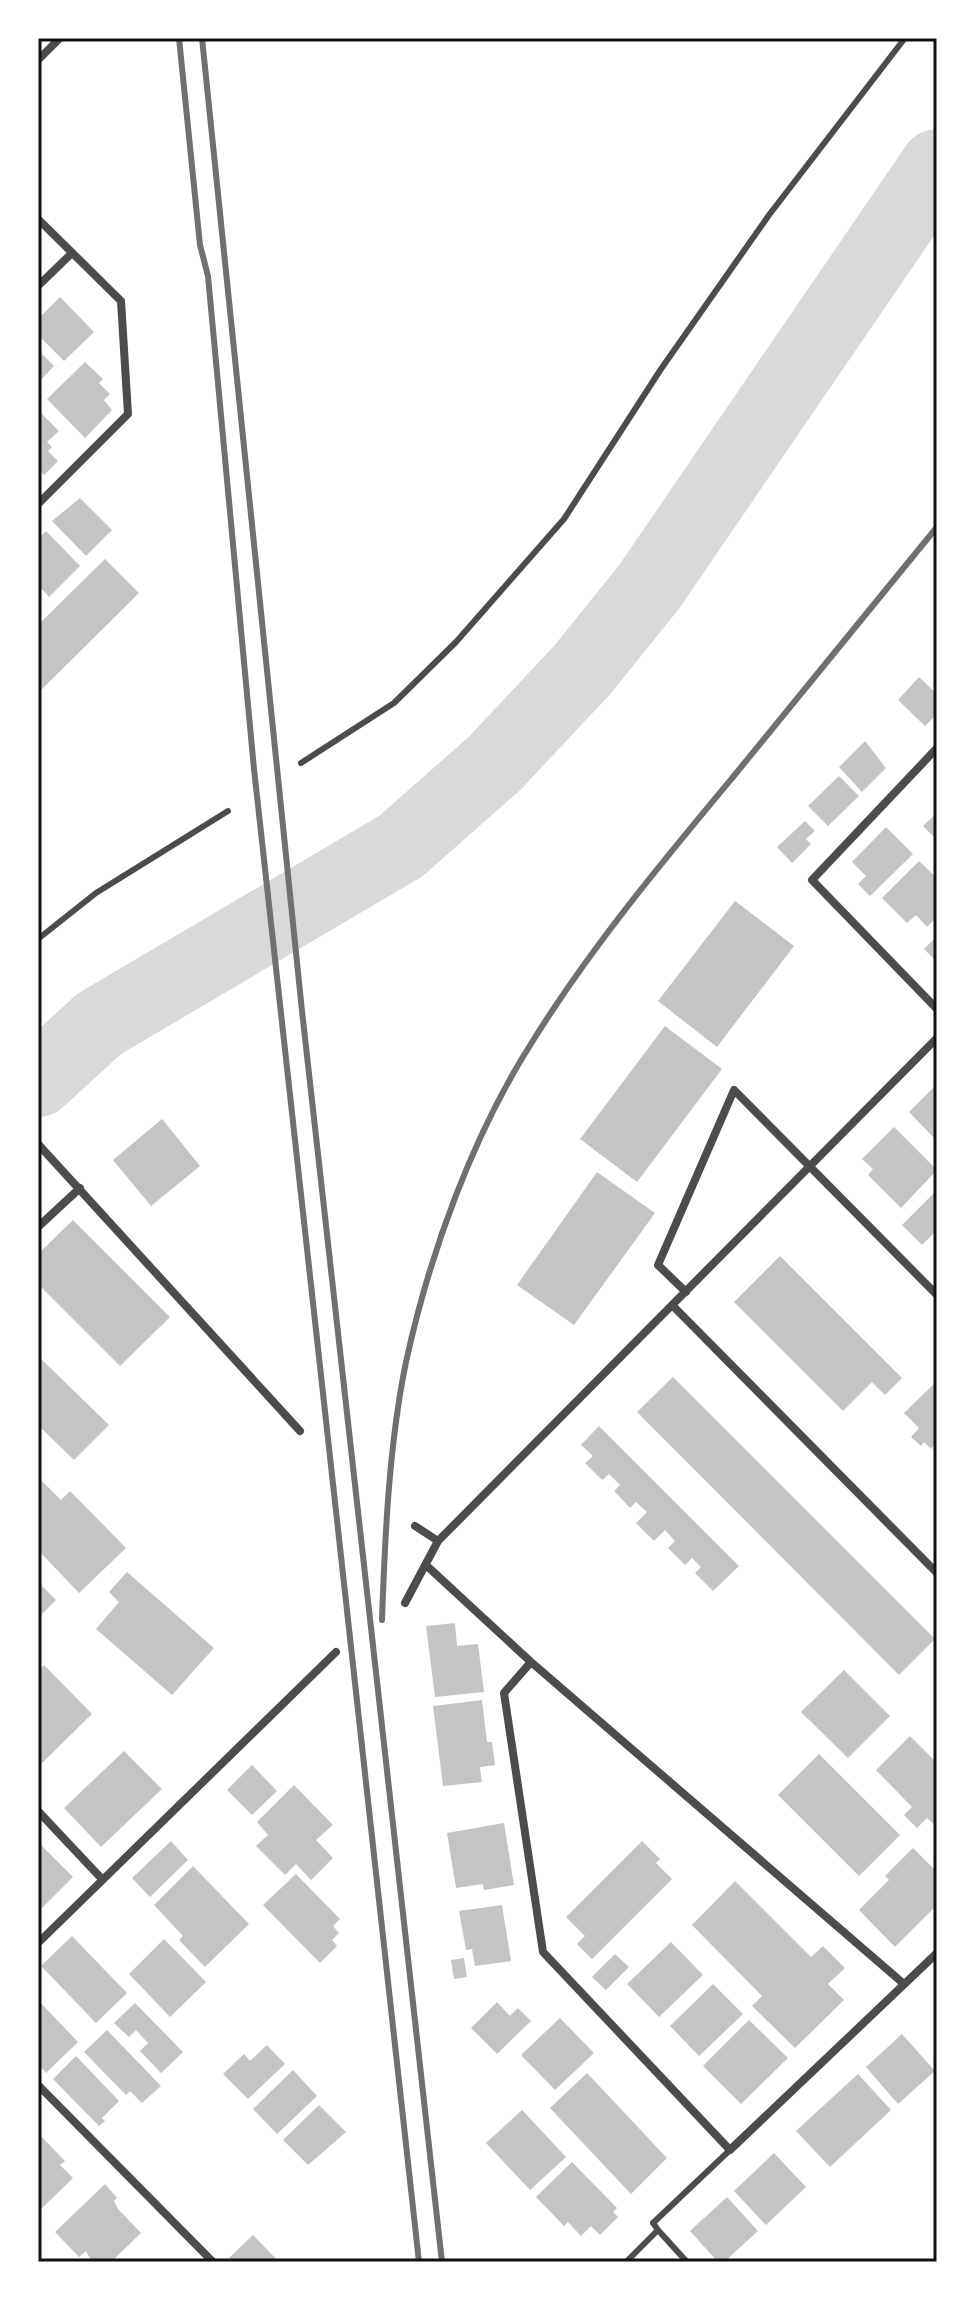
<svg xmlns="http://www.w3.org/2000/svg" width="975" height="2300" font-family="'Varela Round',sans-serif">
	<rect width="100%" height="100%" fill="#fff"/>
	<g fill="none" stroke-linecap="round" stroke-linejoin="round">
		<!-- river -->
		<path stroke="#d9d9d9" stroke-width="74" d="M38 1080 99 1024 401 846 495 763 583 669 649 587 937 166"/>
	</g>
	<!-- building -->
	<path fill="#c4c4c4" d="M60 297 94 332 64 361 38 335V319Z
		M38 350 54 366 38 383Z
		M85 362 103 379 99 383 110 394 104 400 112 410 85 438 47 399Z
		M38 410 59 431 47 442 52 447 48 451 58 461 44 475 38 468Z
		M80 498 112 530 86 556 52 521Z
		M46 531 80 566 49 597 38 585V539Z
		M105 559 139 593 38 693V625Z
		M919 677 937 694V714L925 726 898 700Z
		M865 741 886 768 862 792 839 767Z
		M839 776 859 796 828 826 808 806Z
		M937 813V840L923 826Z
		M805 821 815 831 806 839 811 844 792 863 777 847Z
		M886 827 913 854 870 896 858 884 866 876 852 862Z
		M919 861 937 878V917L927 927 916 915 907 923 882 898Z
		M735 901 794 946 717 1047 658 1001Z
		M937 936V962L924 949Z
		M665 1026 722 1069 637 1182 580 1139Z
		M937 1084V1141L909 1112Z
		M162 1119 200 1166 151 1206 113 1160Z
		M894 1127 937 1170 901 1208 868 1175 873 1169 862 1159Z
		M597 1172 655 1213 574 1325 517 1285Z
		M937 1190V1230L922 1245 902 1225Z
		M73 1220 170 1317 120 1366 38 1284V1254Z
		M780 1256 902 1378 885 1395 872 1382 843 1411 734 1302Z
		M38 1356 109 1425 74 1460 38 1425Z
		M673 1377 935 1639 899 1675 637 1412Z
		M937 1381V1442L931 1449 924 1442 921 1446 911 1437 919 1428 904 1413Z
		M599 1426 739 1566 713 1591 695 1573 701 1567 692 1558 685 1565 668 1548 675 1541 665 1530 654 1541 636 1523 647 1512 636 1502 630 1508 614 1491 620 1485 609 1474 602 1480 585 1463 593 1456 581 1445Z
		M38 1477 61 1500 70 1491 126 1548 79 1593 38 1550Z
		M127 1572 214 1648 172 1695 96 1629 119 1602 109 1592Z
		M38 1582 56 1600 38 1618Z
		M455 1623 457 1646 478 1644 484 1692 435 1697 426 1626Z
		M44 1665 92 1714 38 1767V1671Z
		M844 1670 890 1716 848 1758 801 1712Z
		M482 1700 487 1742H492L495 1765 480 1767 482 1782 443 1786 433 1706Z
		M910 1736 937 1763V1827L927 1818 917 1828 904 1815 912 1807 876 1770Z
		M124 1751 162 1789 101 1847 64 1808Z
		M819 1754 900 1835 859 1876 778 1795Z
		M252 1765 277 1791 252 1815 227 1790Z
		M294 1785 333 1825 316 1840 333 1858 311 1880 296 1864 285 1875 256 1846 268 1835 257 1822Z
		M504 1823 514 1885 484 1890 483 1884 456 1888 447 1833Z
		M171 1841 188 1860 150 1897 132 1878Z
		M642 1841 660 1859 656 1863 672 1879 592 1959 577 1944 585 1936 566 1917Z
		M38 1842 73 1877 38 1912Z
		M913 1848 937 1872V1905L895 1947 859 1910 889 1880 885 1876Z
		M193 1866 249 1924 205 1967 179 1940 183 1936 154 1905Z
		M296 1874 340 1919 333 1926 339 1933 332 1940 337 1946 320 1963 263 1905Z
		M735 1881 811 1957 823 1946 845 1968 828 1984 844 2000 795 2048 752 2006 762 1996 692 1925Z
		M502 1905 511 1961 475 1966 472 1949 466 1950 459 1911Z
		M72 1936 127 1993 96 2023 41 1966Z
		M164 1939 206 1982 170 2017 129 1974Z
		M671 1942 703 1975 659 2017 627 1984Z
		M615 1954 629 1967 606 1990 592 1977Z
		M464 1958 467 1977 454 1979 451 1960Z
		M713 1984 743 2014 699 2056 670 2026Z
		M38 2000 78 2042 46 2073 38 2064Z
		M497 2002 510 2016 518 2008 531 2021 497 2054 471 2028Z
		M135 2003 183 2052 161 2073 140 2051 148 2043 136 2030 129 2037 114 2023Z
		M560 2018 594 2053 555 2090 521 2055Z
		M749 2020 788 2058 741 2104 703 2066Z
		M107 2030 161 2086 142 2103 130 2091 126 2095 84 2052Z
		M902 2034 935 2071 898 2104 866 2067Z
		M267 2045 285 2064 248 2099 223 2074 244 2054 250 2061Z
		M76 2056 119 2101 102 2118 105 2121 99 2126 53 2079Z
		M293 2070 317 2096 277 2134 253 2109Z
		M587 2073 667 2158 631 2194 550 2108Z
		M858 2074 891 2110 830 2167 796 2131Z
		M319 2105 346 2132 308 2165 283 2140Z
		M522 2110 566 2157 530 2190 486 2143Z
		M38 2133 65 2161 60 2165 73 2178 38 2212Z
		M774 2153 806 2187 766 2225 734 2191Z
		M572 2162 617 2208 613 2212 618 2217 600 2235 591 2226 581 2236 568 2222 564 2226 536 2197Z
		M105 2184 117 2198 114 2201 118 2209 141 2233 111 2262H92L86 2251 79 2257 55 2232Z
		M727 2197 758 2231 724 2262H718L690 2231Z
		M253 2235 279 2262H233L229 2258Z"/>
	<g fill="none" stroke-linecap="round" stroke-linejoin="round">
		<!-- service -->
		<path stroke="#4c4c4c" stroke-width="6" d="M301 763 394 703 456 642 564 519 661 369 769 215 905 38
			M38 939 96 893 228 811
			M658 2230 687 2262
			M626 2262 658 2230 653 2223 730 2150"/>
		<!-- minor -->
		<path stroke="#4c4c4c" stroke-width="8" d="M38 60 60 38
			M38 219 121 301 128 414 38 504
			M38 286 72 253
			M937 748 812 880 937 1009
			M38 1144 300 1431
			M38 1227 80 1188
			M686 1292 658 1265 734 1090 937 1295
			M673 1306 937 1573
			M415 1526 438 1541
			M427 1566 531 1662 904 1984
			M405 1603 438 1541 937 1038
			M531 1662 504 1693 543 1952 730 2150 937 1953
			M38 1811 101 1878
			M38 1943 336 1652
			M38 2085 213 2262"/>
		<!-- rail -->
		<path stroke="#707070" stroke-width="6" d="M179 38 200 245 208 276 254 769 419 2262
			M202 38 302 1011 442 2262
			M382 1620C385 1535 389 1445 406 1362 430 1252 473 1134 534 1039 592 946 663 861 733 777 801 694 869 610 937 527"/>
	</g>
	<!-- border -->
	<rect width="975" height="2300" fill="none" stroke="#ffffff" stroke-width="80"/>
	<rect x="40" y="40" width="895" height="2220" fill="none" stroke="#111" stroke-width="3"/>
</svg>
